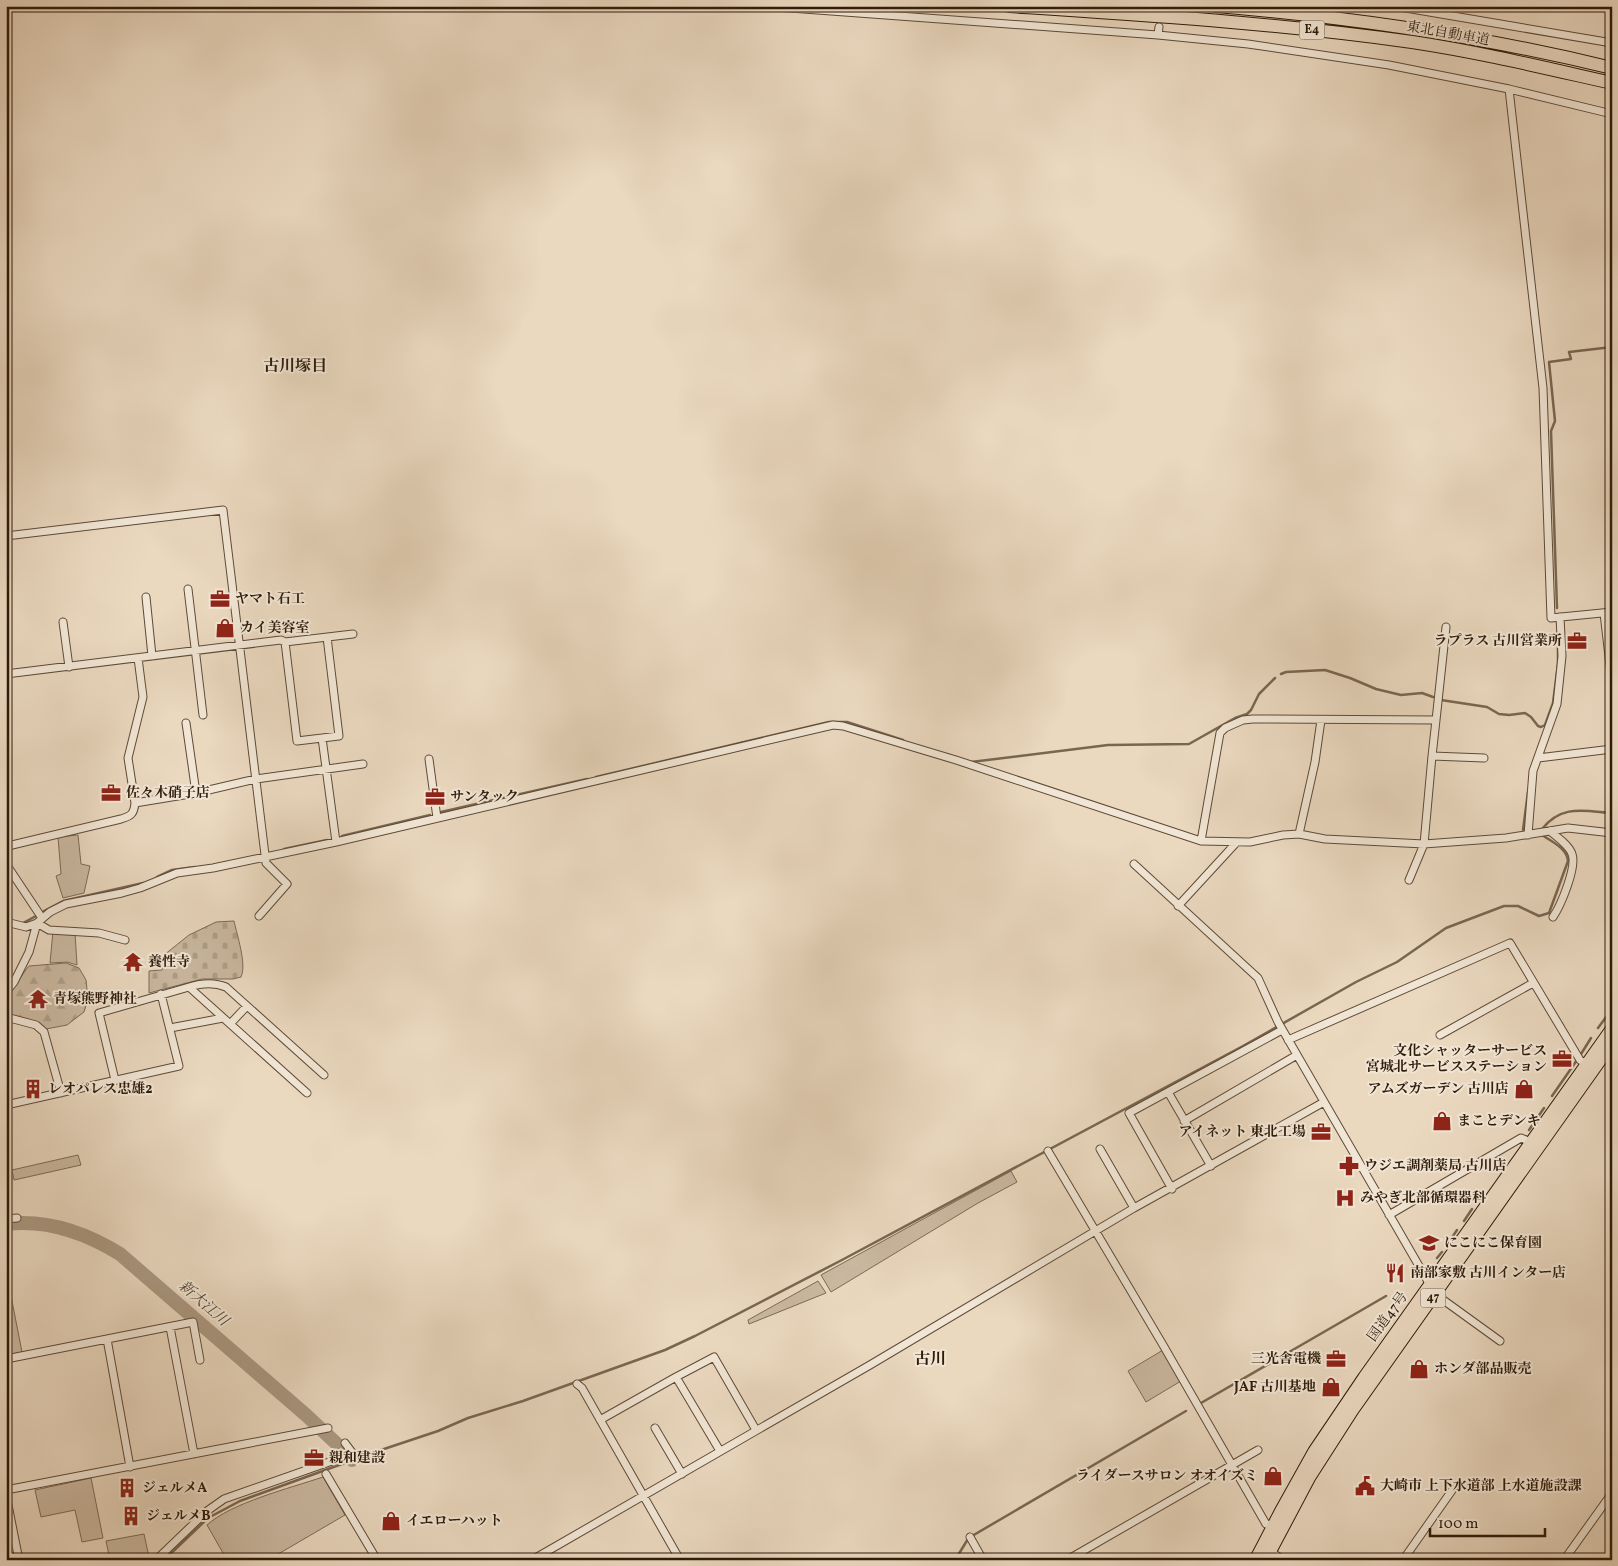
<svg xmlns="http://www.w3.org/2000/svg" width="1618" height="1566" font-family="Vollkorn,'Noto Serif JP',serif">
	<defs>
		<pattern id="forest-firs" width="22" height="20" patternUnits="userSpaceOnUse" patternTransform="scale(1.25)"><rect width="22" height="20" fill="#cab8a0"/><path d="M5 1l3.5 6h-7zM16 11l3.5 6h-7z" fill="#ae9e88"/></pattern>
		<pattern id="cemetery-stones" width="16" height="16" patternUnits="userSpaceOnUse" patternTransform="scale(1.25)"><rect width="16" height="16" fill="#cab8a0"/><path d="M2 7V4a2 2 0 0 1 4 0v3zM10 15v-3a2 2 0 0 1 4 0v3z" fill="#ae9e88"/></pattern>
	</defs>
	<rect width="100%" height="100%" fill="#ead8bf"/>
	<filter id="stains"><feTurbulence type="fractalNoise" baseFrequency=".004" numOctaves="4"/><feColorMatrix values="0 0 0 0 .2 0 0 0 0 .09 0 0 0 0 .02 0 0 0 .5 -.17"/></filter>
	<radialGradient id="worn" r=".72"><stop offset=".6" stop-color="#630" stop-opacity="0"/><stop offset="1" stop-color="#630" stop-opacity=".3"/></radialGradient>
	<!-- green -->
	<path fill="#cab8a0" stroke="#7c6a55" d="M78 835 81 864 90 866 84 893 63 898 56 876 61 874 58 837Z
		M53 931 75 933 77 965 67 962 50 963Z
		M78 1155 81 1165 14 1180 12 1170Z
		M1011 1171 1017 1182 978 1203 831 1292 821 1275Z
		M818 1281 826 1293 749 1324 748 1320Z
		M10 1291 22 1352 6 1356V1292Z
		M1163 1350 1181 1381 1146 1402 1128 1371Z
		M323 1477 345 1515 268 1560H227L207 1525C231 1503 290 1488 323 1477Z
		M91 1478 103 1538 82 1542 75 1510 41 1517 35 1490Z
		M144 1534 149 1557 146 1560H110L106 1541Z"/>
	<!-- forest -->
	<path fill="url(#forest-firs)" stroke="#7c6a55" d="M66 963 79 968 86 980 88 999 84 1012 67 1025 46 1029 35 1022 7 1014C6 1010 6 1005 6 1001 7 997 26 969 29 966Z"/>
	<!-- cemetery -->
	<path fill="url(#cemetery-stones)" stroke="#7c6a55" d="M234 921C237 935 247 965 241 977L233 979H202L149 993V971L162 970 164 955 189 935 216 922Z"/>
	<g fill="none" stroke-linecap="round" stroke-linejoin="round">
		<!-- stream -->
		<path stroke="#796651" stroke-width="2.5" d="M1557 608 1551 431 1555 421 1549 362 1571 359 1569 352 1612 347
			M1281 674 1286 672 1325 670 1350 678 1376 689 1401 695 1422 693 1433 697
			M1441 700 1487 707 1499 714 1509 715 1525 713 1531 717 1538 726 1541 727 1545 725
			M1546 727 1545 725 1553 703 1558 664V638
			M971 762 1108 745 1189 744 1235 718 1247 714 1251 710 1259 694 1275 678
			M596 777 829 722H847L903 740
			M441 812 587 779
			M1523 830 1528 792
			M342 836 430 815
			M284 849 327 840
			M157 877 172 870 195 867
			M42 912 63 901 143 883
			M23 923 36 916
			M1598 1028 1612 1009
			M1581 1054 1591 1038
			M1552 1096 1577 1060
			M1529 1130 1544 1108
			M1464 1221 1472 1209
			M1449 1242 1457 1230
			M1437 1258 1442 1252
			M1201 1403 1386 1296
			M972 1536 1186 1411
			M164 1560 208 1518 240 1501 375 1452 438 1431 468 1418 523 1401 665 1350 695 1336 840 1261 1243 1046 1356 982 1397 962 1446 928 1504 906H1518L1539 916 1549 913 1568 861C1567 848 1552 842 1542 835V829C1562 804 1584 811 1612 813
			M955 1560 968 1539"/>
		<!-- river -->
		<path stroke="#aa9881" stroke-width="14" d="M6 1224C47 1219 86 1233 120 1254L306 1415 338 1445 352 1460"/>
		<!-- minor-tunnel -->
		<path stroke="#c5b29b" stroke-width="7" stroke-dasharray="7 3.5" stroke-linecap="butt" d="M1160 19V6"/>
		<defs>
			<path id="minor" d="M763 6 1158 35 1248 44 1389 65 1509 89 1612 114
				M1394 6 1612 43
				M1158 35 1159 27
				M1509 89 1543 388 1551 618 1612 612
				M6 536 223 510 266 863 287 884 259 916
				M188 589 203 715
				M146 597 152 656
				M1604 613 1612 683
				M63 622 69 667
				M285 642 297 741 339 736 327 637
				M6 674 281 640 285 642 353 634
				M1436 720 1446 627
				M186 723 196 793
				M322 738 336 842
				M1538 758 1612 749
				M429 759 437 818
				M135 803 128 758 143 697 138 658
				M1550 831C1557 837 1569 845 1572 854 1577 867 1561 905 1553 917
				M1299 834 1315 762 1321 720
				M1528 835 1533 771 1557 704 1562 656 1560 617
				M1201 841 1220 733 1225 728 1243 720 1253 719 1436 720 1432 756 1484 758
				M6 849 12 845 121 819C131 816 134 814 135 803L196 793 256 779 363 764
				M6 864 42 918
				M1134 864 1258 978 1278 1022 1430 1285
				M1409 880 1424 844 1432 756
				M1178 906 1236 843
				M6 922 26 927 37 923 50 912 66 904 122 893 140 888 177 873 213 868 336 842 833 725 843 726 956 760 1201 841 1250 842 1283 835 1299 834 1325 839 1424 844 1506 838 1568 828 1612 833
				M189 987C202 983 214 982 226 987L324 1075
				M6 992 14 982 29 952 37 923 49 930 99 933 125 940
				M6 1017 36 1025 44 1032 61 1093
				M230 1024 247 1006
				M170 1028 223 1018
				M1440 1035 1533 983
				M1288 1040 1510 943 1580 1060 1586 1063
				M115 1080 99 1013 189 987 307 1093
				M1168 1092 1211 1166
				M6 1105 179 1066 161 994
				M1184 1121 1297 1055
				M1100 1149 1134 1208
				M1048 1151 1163 1345 1266 1524 1273 1525
				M1172 1189 1129 1113 1282 1030
				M1389 1215 1521 1138 1531 1142
				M6 1219 17 1218
				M1435 1294 1500 1341
				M170 1327 194 1454
				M107 1339 130 1467
				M6 1359 193 1322 200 1360
				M577 1384 582 1388 680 1560
				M600 1420 676 1377
				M655 1428 682 1474
				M720 1451 676 1377 714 1357 756 1430
				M326 1474 377 1560
				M6 1490 328 1428
				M6 1495 19 1560
				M970 1537 983 1560
				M1270 1551 1283 1560
				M156 1560 207 1511 224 1499 335 1460 354 1455 345 1443
				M532 1560 870 1365 1134 1208 1324 1102
				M1067 1560 1258 1450
				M1403 1560 1453 1489
				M1564 1560 1612 1493"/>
			<path id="trunk" d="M1255 1560 1280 1512 1314 1451 1364 1377 1612 1028
				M1266 1560 1310 1477 1353 1410 1612 1044"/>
			<path id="motorway" d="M1009 6C1143 15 1278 23 1412 42 1479 52 1545 68 1612 83
				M1216 6C1349 17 1482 36 1612 68"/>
		</defs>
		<!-- minor casing -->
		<use href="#minor" stroke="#5e4a37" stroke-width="9"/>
		<!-- trunk casing -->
		<use href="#trunk" stroke="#2f1b0a" stroke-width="13"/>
		<!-- motorway casing -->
		<use href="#motorway" stroke="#2f1b0a" stroke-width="14"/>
		<!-- minor -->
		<use href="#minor" stroke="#f1e6d5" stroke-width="7"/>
		<!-- trunk -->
		<use href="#trunk" stroke="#ead8bf" stroke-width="11"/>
		<!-- motorway -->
		<use href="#motorway" stroke="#ead8bf" stroke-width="12"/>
	</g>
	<!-- icons -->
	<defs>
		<symbol id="office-bare" viewBox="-9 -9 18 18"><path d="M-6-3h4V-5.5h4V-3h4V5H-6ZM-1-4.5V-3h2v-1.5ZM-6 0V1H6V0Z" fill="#8f2418" stroke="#f1e6d5" stroke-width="2.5" paint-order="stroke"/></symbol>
		<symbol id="shop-bare" viewBox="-9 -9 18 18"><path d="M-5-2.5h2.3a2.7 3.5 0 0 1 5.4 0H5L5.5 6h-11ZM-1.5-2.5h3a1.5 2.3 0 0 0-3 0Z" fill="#8f2418" stroke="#f1e6d5" stroke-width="2.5" paint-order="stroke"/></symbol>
		<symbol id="temple-bare" viewBox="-9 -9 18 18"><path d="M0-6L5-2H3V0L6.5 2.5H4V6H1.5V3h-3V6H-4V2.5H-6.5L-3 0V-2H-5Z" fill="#8f2418" stroke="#f1e6d5" stroke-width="2.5" paint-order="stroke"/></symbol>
		<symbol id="building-bare" viewBox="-9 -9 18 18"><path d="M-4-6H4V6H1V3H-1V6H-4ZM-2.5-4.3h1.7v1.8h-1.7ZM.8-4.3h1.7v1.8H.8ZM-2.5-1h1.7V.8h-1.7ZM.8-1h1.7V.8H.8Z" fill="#8f2418" stroke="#f1e6d5" stroke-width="2.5" paint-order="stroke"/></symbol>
		<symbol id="pharmacy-bare" viewBox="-9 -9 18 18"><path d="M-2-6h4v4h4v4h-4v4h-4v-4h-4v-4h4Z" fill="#8f2418" stroke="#f1e6d5" stroke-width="2.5" paint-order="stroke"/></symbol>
		<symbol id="hospital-bare" viewBox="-9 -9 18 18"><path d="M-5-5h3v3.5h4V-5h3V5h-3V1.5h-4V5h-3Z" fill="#8f2418" stroke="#f1e6d5" stroke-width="2.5" paint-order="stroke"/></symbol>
		<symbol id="school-bare" viewBox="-9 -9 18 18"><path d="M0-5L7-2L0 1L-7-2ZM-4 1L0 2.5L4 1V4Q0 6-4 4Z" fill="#8f2418" stroke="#f1e6d5" stroke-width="2.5" paint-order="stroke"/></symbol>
		<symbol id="restaurant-bare" viewBox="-9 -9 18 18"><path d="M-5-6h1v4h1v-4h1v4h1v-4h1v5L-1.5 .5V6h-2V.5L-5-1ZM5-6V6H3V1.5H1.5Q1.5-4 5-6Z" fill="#8f2418" stroke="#f1e6d5" stroke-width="2.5" paint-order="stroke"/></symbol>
		<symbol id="civic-bare" viewBox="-9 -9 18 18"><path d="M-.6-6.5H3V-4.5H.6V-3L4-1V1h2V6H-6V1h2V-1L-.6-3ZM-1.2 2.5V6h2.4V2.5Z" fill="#8f2418" stroke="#f1e6d5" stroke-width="2.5" paint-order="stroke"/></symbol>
	</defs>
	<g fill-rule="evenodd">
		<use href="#office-bare" x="206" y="585" width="28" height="28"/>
		<use href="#shop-bare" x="211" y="614" width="28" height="28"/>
		<use href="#office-bare" x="1563" y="627" width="28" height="28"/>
		<use href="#office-bare" x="97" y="779" width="28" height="28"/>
		<use href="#office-bare" x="421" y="783" width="28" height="28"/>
		<use href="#temple-bare" x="119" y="948" width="28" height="28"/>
		<use href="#temple-bare" x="24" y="985" width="28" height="28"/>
		<use href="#office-bare" x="1548" y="1045" width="28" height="28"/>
		<use href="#building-bare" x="19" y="1075" width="28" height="28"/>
		<use href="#shop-bare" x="1510" y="1075" width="28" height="28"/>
		<use href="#shop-bare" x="1428" y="1107" width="28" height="28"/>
		<use href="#office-bare" x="1307" y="1118" width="28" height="28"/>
		<use href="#pharmacy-bare" x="1335" y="1152" width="28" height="28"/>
		<use href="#hospital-bare" x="1331" y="1184" width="28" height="28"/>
		<use href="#school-bare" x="1415" y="1229" width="28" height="28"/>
		<use href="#restaurant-bare" x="1381" y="1259" width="28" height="28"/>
		<use href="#office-bare" x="1322" y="1345" width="28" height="28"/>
		<use href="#shop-bare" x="1405" y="1355" width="28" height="28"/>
		<use href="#shop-bare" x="1317" y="1373" width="28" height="28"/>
		<use href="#office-bare" x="300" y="1444" width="28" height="28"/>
		<use href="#shop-bare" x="1259" y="1462" width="28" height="28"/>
		<use href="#civic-bare" x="1351" y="1472" width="28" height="28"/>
		<use href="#building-bare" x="113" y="1474" width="28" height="28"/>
		<use href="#building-bare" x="117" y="1502" width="28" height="28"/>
		<use href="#shop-bare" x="377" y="1507" width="28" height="28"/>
	</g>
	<g text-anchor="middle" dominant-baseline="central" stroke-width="4" stroke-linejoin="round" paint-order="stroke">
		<!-- shield labels -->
		<g fill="#f1e6d5" stroke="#695847" stroke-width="1">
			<rect x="1299.5" y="20.5" width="25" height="19" rx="4"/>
			<rect x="1420.5" y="1288.5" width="25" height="19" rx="4"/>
		</g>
		<g font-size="12" font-weight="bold" fill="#2f1b0a">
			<text x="1312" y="30">E4</text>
			<text x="1433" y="1298">47</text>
		</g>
		<!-- street labels -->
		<g font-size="14" fill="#2f1b0a" stroke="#f1e6d5">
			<text transform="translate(1448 34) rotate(10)">東北自動車道</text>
			<text transform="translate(1388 1317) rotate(-54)">国道47号</text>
		</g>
		<!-- poi labels -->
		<g font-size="14" font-weight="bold" fill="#2f1b0a" stroke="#f1e6d5" text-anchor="start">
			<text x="235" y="599">ヤマト石工</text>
			<text x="240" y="628">カイ美容室</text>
			<text x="1562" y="641" text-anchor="end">ラプラス 古川営業所</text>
			<text x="126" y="793">佐々木硝子店</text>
			<text x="450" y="797">サンタック</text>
			<text x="148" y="962">養性寺</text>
			<text x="53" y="999">青塚熊野神社</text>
			<text x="1547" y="1051" text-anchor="end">文化シャッターサービス<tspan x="1547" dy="16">宮城北サービスステーション</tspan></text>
			<text x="48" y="1089">レオパレス忠雄2</text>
			<text x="1509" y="1089" text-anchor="end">アムズガーデン 古川店</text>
			<text x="1457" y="1121">まことデンキ</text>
			<text x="1306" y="1132" text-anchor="end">アイネット 東北工場</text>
			<text x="1364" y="1166">ウジエ調剤薬局 古川店</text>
			<text x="1360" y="1198">みやぎ北部循環器科</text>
			<text x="1444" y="1243">にこにこ保育園</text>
			<text x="1410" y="1273">南部家敷 古川インター店</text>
			<text x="1321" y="1359" text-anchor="end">三光舎電機</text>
			<text x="1434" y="1369">ホンダ部品販売</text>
			<text x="1316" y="1387" text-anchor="end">JAF 古川基地</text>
			<text x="329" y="1458">親和建設</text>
			<text x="1258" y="1476" text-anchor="end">ライダースサロン オオイズミ</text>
			<text x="1380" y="1486">大崎市 上下水道部 上水道施設課</text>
			<text x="142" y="1488">ジェルメA</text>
			<text x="146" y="1516">ジェルメB</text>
			<text x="406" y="1521">イエローハット</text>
		</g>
		<!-- water labels -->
		<g font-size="15" font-style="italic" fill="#5a4734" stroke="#f1e6d5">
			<text transform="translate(203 1304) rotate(41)">新大江川</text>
		</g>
		<!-- quarter labels -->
		<g font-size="16" font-weight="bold" fill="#2f1b0a" stroke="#f1e6d5">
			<text x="295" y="367">古川塚目</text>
			<text x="930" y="1360">古川</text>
		</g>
	</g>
	<!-- margin -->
	<rect width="1618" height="1566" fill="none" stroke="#ead8bf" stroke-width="25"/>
	<rect x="8" y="8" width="1603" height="1551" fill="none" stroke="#2f1b0a" stroke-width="2.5"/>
	<rect x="12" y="12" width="1593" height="1541" fill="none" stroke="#2f1b0a"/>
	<!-- scale -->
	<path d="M1430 1528v8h115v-8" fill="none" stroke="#2f1b0a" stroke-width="2.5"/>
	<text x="1438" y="1528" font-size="15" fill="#2f1b0a" stroke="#f1e6d5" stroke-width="4" paint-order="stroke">100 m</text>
	<rect width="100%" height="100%" filter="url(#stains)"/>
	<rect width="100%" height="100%" fill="url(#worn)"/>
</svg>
